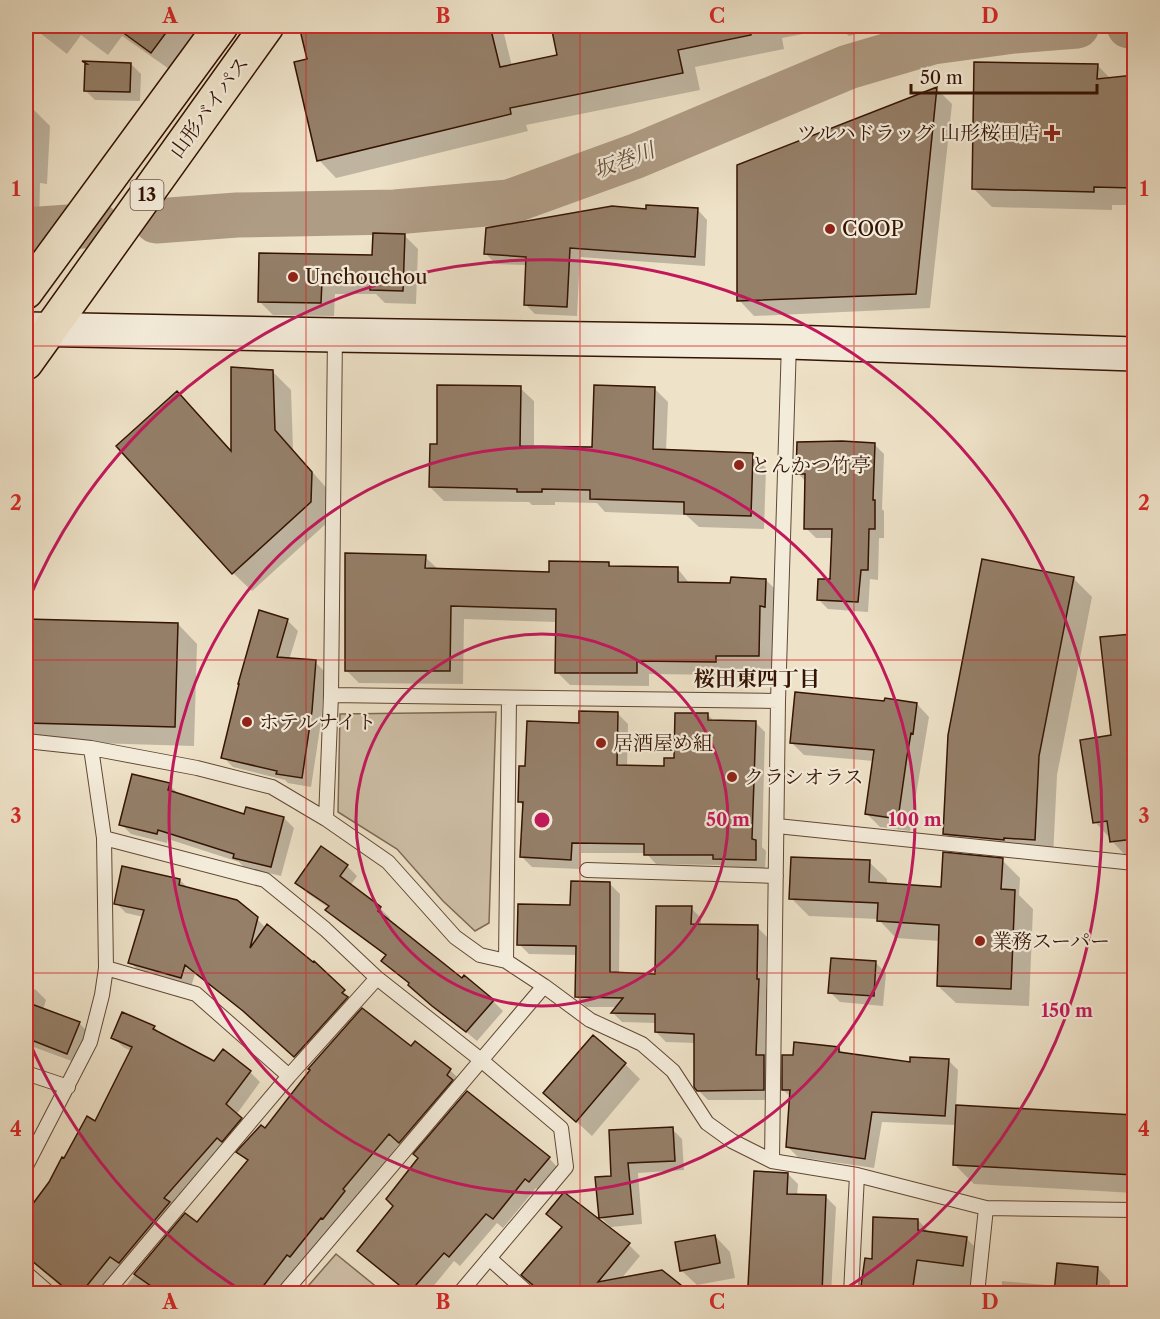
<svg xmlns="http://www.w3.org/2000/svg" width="1160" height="1319" font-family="'Libre Caslon Text','Noto Serif JP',serif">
	<rect width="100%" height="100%" fill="#eee2c8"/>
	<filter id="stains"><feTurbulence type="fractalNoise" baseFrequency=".00333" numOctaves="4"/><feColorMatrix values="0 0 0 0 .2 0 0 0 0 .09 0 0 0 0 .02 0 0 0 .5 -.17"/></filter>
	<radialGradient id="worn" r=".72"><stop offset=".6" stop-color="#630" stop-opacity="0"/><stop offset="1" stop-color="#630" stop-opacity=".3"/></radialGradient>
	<!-- green -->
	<path fill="#cebfa7" stroke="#816955" stroke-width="1.5" d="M496 712 489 923 475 931 443 901 397 849 338 812 340 714Z
		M336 1254 384 1293H302Z"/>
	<!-- shadow -->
	<path fill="#0003" d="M31 26H206L172 71 122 36 108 55 81 35 67 54Z
		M323 26H502L512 66 559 56 553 26H883L849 36 839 27 782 38 784 49 695 67 700 90 526 125 528 131 336 178 319 160 309 60 302 31Z
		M131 64 141 74 140 101 95 100 85 90Z
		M1097 65 1111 79 1134 76V205H1112V210L992 207 974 189Z
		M937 89 952 104 930 308 754 316 739 300Z
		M26 107H31L50 126 47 184 40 183 39 225H26Z
		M697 209 707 220 705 266 580 257 577 316 535 314 525 304 527 265 496 264 486 254 647 210Z
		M405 236 418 249 416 304 385 303 376 294H335L334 316 273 315 259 301 373 257Z
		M272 371 291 390 293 450 330 492 329 521 252 591 233 573 195 412 233 453Z
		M520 388 534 401V448H593L654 388 668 402 666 451 752 454 766 468 764 529 699 527 686 515 605 512 597 503 555 502V505H532L529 502 444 501 430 487 438 445Z
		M874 444 884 454 882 509 884 511V538H879L878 580 870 579 868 612 828 609 818 599 831 581 833 538H816L806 528V482L798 473Z
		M425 557 439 570 551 573 608 563 612 568H677L690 584H732L766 580 779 593 778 619H773L772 669H728V675L649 674V686L570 685 557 672V622L464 619 463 684 359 683 346 670Z
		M1073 578 1092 597 1057 775 1053 858 1022 856V858L964 852 945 834Z
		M260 612 288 621 298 631 289 660 315 662 325 672 321 722 311 787 288 783 285 780 233 767 223 757Z
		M26 620 178 624 197 644 194 746 26 741Z
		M1131 635 1134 639V854L1125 855 1112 841 1111 836H1108L1095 822Z
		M917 704 929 717 910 831 880 827 867 814 874 761 804 755 791 742Z
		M618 714 628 724 627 767H665L676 760 708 715 714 721 755 722 765 732 762 847 766 851 765 869 725 868 721 865 656 864 646 853H581V869L532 867 522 857 524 806 519 802 526 768 580 724Z
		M169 785 180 795 245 816 284 818 294 828 281 876 244 867 239 862 168 839 167 843 131 834 121 824Z
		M1002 860 1020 878 1019 895 1033 909 1029 1006 956 1003 938 986 940 941 896 938 878 919 809 916 791 898 869 862 887 879V885L942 889Z
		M347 866 357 876 350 886 380 908 390 918 388 921 462 980 493 1001 503 1011 477 1041 393 970 383 961 387 956 337 920 327 910 329 908 307 893 297 883Z
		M180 880 189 889 257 919 266 928 314 963 353 1001 305 1065 255 1021 195 974 191 987 140 972 130 962 144 917 126 913 116 903Z
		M609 883 620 894 619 974 656 975 691 908 701 918V926L757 927 767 937 766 988 769 991 766 1058 774 1066 773 1100H708L698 1090 696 1043 666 1042 656 1032V1023L622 1022 613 1013 618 1007H586L576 996 578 955 529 954 519 944 571 907Z
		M876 963 886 973 883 1006 840 1002 830 992Z
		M26 986 36 990 46 1000 43 1010 79 1023 89 1033 77 1063 31 1046 26 1064Z
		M154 1027 163 1036 215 1063 250 1072 260 1082 236 1115 250 1129 112 1294H70L26 1257V1216L96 1123 131 1051 123 1047 113 1037Z
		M411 1048 450 1070 460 1080 410 1151 400 1143 301 1266 298 1264 275 1294H119L185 1215 197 1224 248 1162 238 1152 265 1130Z
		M839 1049 844 1054 911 1064 948 1060 958 1070 956 1107 1134 1117V1193L974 1184 954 1164 956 1125 882 1122 874 1168 798 1157 788 1147 791 1097 783 1090 794 1056Z
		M625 1064 640 1079 592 1136 545 1093Z
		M26 1125 36 1135 26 1161Z
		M672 1129 682 1139 684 1170 638 1173 642 1224 611 1227 600 1217 613 1177 610 1132Z
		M420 1158H549L558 1168 540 1191 536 1188 503 1228 497 1223 460 1266 454 1261 427 1294H409L369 1260Z
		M755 1173 788 1174 798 1184 797 1196 826 1197 836 1207 831 1294H749Z
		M565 1194 629 1245 640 1256 621 1279 662 1271 689 1294H539L537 1288 563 1228 548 1214Z
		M918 1220 928 1231V1233L967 1239 977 1249 970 1294H861L866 1260 873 1261Z
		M715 1236 730 1252 735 1278 697 1285 681 1270Z
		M1098 1268 1110 1281 1109 1294H1001L1002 1281 1056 1286Z"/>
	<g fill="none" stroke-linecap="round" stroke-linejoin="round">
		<!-- river -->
		<path stroke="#af9c85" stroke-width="45" d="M1129 26H1134
			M156 221 237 215 395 212 509 202 636 156 848 67 933 42 1014 31 1077 26
			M26 230 97 225"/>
	</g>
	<!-- building -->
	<path fill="#957f69" stroke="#341303" stroke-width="1.5" d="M114 26H171L151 53Z
		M317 26H490L500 67 557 55 551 26H750L751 35 678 50 683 73 510 108 511 114 317 161 294 62 307 59 300 30Z
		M82 61 131 63 130 92 84 91 85 64H87Z
		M974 62 1098 64 1097 79 1134 75V188L1094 187V192L972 189Z
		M937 87 916 294 737 301V165Z
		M646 205 698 208 695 257 570 248 567 307 524 305 526 257 484 254 486 228 612 206 646 209Z
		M373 233 405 234 403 291 370 290V282L322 281 321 303 258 302 259 253 372 255Z
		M231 367 273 370 275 430 312 472 311 502 232 574 116 446 177 391 231 451Z
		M437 385 521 386 520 446 592 447 594 385 655 387 653 449 753 453 751 516 684 514V502L590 499V490L542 489V492H517V489L429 487 430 444H437Z
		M842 441 875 443 873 500H875V529H869L868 570H861L858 602 817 600 818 579H830L832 529H804L805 474H796L797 442Z
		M345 553 426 555 425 568 549 572V561L609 562V566L678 567V582L730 583 731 577 766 579 765 607 760 606 759 656H716V662L637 661V673H555L556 609 451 606 450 671H345Z
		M982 559 1074 577 1039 756 1035 840 1004 838V840L943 834 948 735Z
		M259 610 288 619 277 657 316 660 312 711 302 778 276 774 277 771 221 758 239 684H238Z
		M26 619 178 623 175 727 26 723Z
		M1132 634 1134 655V768L1129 769 1134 809V839L1110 842 1107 821 1093 823 1080 740 1111 735 1100 637Z
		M795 692 884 701 885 698 917 703 913 734 911 733 907 756 898 819 865 814 874 750 790 743Z
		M579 711 618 712 617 765 664 766V758H674L675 713H708V720L756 721 752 839 756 840V860L713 859V855H644V844L572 843 571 860 520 857 523 802H518L519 766H525L527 721 579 723Z
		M132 774 170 783 168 790 244 814 246 807 284 817 271 867 233 858 234 854 158 830 157 834 119 825Z
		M321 846 348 865 340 876 381 907 378 911 462 978 464 975 494 1000 466 1032 432 1006 408 985 409 983 381 961 386 955 325 910 329 906 295 883Z
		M943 852 1003 858 1001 889 1015 890 1011 989 937 986 939 925 877 921 878 903 789 899 791 857 870 860 869 882 941 887Z
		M122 866 180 879 179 885 237 900 258 917 250 948 267 924 313 962 314 961 345 990 342 993 348 997 294 1057 243 1011 185 965 181 978 128 963 144 910 114 904Z
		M571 881 610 882V972L655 974 656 906H692L691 924 758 925 757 979H759L756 1055H764V1090L697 1091 694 1087V1034L655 1032V1014L611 1013 623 998 575 997 576 946 517 945 518 904 570 905Z
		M831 958 876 961 874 996 828 993Z
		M26 1002 80 1022 67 1054 26 1038Z
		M362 1008 411 1046 415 1041 451 1069 447 1075 453 1080 399 1143 389 1134 343 1189 345 1191 323 1219 321 1218 290 1257 287 1255 258 1293H161L134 1274 185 1213 197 1222 248 1160 236 1152 261 1125 265 1128 310 1070 308 1069Z
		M122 1012 155 1026 153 1029 214 1061 223 1049 251 1071 226 1104 242 1118 222 1142 217 1138 164 1198 170 1202 119 1263 110 1257 81 1293H71L26 1256V1213L49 1182 62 1157 64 1158 87 1116 95 1121 132 1047 111 1038Z
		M593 1035 626 1063 576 1122 543 1093Z
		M794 1042 839 1047V1052L910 1062V1057L949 1059 945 1116 872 1112 865 1159 786 1147 790 1090H782V1055H793Z
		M467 1091 550 1157 529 1182 525 1179 493 1219 486 1214 449 1257 444 1253 409 1293 357 1251 393 1206 386 1199 418 1158 413 1154Z
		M956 1105 1134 1115V1175L953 1165Z
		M673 1127 675 1161 628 1163 633 1214 599 1218 595 1177 611 1176 609 1130Z
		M754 1171 788 1173 787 1194 826 1195 822 1293H788L789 1288 748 1286Z
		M564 1192 630 1243 598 1282 662 1270 691 1293H590V1292L589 1293H538L535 1287 521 1275 562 1227 546 1214Z
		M873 1217 918 1219V1230L967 1237 963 1266 917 1260 912 1293H860L865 1258 872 1259Z
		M715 1235 720 1263 680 1271 675 1242Z
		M1057 1263 1098 1267 1096 1293H1054Z"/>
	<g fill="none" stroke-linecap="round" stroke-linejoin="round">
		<defs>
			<path id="lane" d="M331 695 778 701
				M26 741 91 748 197 768 272 787 326 819 388 862 455 937 480 955 506 961 544 986 590 1020 642 1044 673 1071 707 1123 732 1141 772 1161 857 1175 986 1208 1134 1210
				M326 819 331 695 335 335
				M777 826 1134 863
				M104 838 265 880 325 929 377 978 481 1060 561 1128 566 1167 459 1294
				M587 870 776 876
				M506 961 509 698
				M106 968 196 994 289 1076
				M26 1073 68 1087
				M772 1161 778 701 789 342
				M26 1166 90 1042 102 995 106 968 104 838 91 748
				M489 1258 529 1294
				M26 1273 50 1294
				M105 1294 289 1076 377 978
				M283 1294 544 986
				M851 1294 857 1175
				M977 1294 986 1208"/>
			<path id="secondary" d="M26 329 335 335 789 342 1134 354"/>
			<path id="highway" d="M26 292 221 26
				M26 363 267 26"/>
		</defs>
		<!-- lane casing -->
		<use href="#lane" stroke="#624734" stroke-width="16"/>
		<!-- secondary casing -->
		<use href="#secondary" stroke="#341303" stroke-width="36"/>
		<!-- highway casing -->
		<use href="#highway" stroke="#341303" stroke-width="36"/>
		<!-- lane -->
		<use href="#lane" stroke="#f4ecdb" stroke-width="14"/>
		<!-- secondary -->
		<use href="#secondary" stroke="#f4ecdb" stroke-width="33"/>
		<!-- highway -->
		<use href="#highway" stroke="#eee2c8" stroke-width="33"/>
	</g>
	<!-- grid -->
	<path fill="none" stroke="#d62828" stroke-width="1.5" stroke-opacity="0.55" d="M306 26V1294M580 26V1294M854 26V1294M26 346H1134M26 660H1134M26 973H1134"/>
	<!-- distance rings -->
	<g fill="none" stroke="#c2185b" stroke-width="3">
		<circle cx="542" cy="820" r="186"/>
		<circle cx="542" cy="820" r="373"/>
		<path d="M242 1291A559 559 0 0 1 26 1034M26 606A559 559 0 1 1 842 1291"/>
	</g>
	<!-- markers -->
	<g fill="#8f2418" stroke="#f4ecdb" stroke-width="2">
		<path d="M1049 124h6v6h6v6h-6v6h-6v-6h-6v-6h6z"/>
		<circle cx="830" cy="229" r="6"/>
		<circle cx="293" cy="277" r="6"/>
		<circle cx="739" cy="465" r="6"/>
		<circle cx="247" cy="722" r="6"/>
		<circle cx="601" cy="743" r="6"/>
		<circle cx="732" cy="777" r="6"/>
		<circle cx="980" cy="941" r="6"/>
	</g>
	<g text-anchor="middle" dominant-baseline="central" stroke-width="4.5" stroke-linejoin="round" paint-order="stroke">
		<!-- shield labels -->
		<rect fill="#f4ecdb" stroke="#6e5444" stroke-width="1.5" x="130.5" y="180" width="33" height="30" rx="4.5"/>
		<g font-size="18" font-weight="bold" fill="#341303">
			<text x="147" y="195">13</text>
		</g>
		<!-- street labels -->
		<g font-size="20" fill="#341303" stroke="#f4ecdb">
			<text transform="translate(209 107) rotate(-54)">山形バイパス</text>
		</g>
		<!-- poi labels -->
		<g font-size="20" fill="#341303" stroke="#f4ecdb" text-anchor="start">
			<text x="1040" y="133" text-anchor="end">ツルハドラッグ 山形桜田店</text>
			<text x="842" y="229">COOP</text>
			<text x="305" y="277">Unchouchou</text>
			<text x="751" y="465">とんかつ竹亭</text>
			<text x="259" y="722">ホテルナイト</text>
			<text x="613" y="743">居酒屋め組</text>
			<text x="744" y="777">クラシオラス</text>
			<text x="992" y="941">業務スーパー</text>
		</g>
		<!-- water labels -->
		<g font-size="21" font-style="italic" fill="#654a37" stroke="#f4ecdb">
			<text transform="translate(624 160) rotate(-21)">坂巻川</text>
		</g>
		<!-- neighbourhood labels -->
		<g font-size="21" font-weight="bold" fill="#341303" stroke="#f4ecdb">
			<text x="757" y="678">桜田東四丁目</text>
		</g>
	</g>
	<circle cx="542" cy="820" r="9" fill="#c2185b" stroke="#f4ecdb" stroke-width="3"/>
	<g font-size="18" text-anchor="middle" font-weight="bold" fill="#c2185b" stroke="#f4ecdb" stroke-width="4.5" stroke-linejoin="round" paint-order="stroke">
		<text x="728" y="826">50 m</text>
		<text x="915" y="826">100 m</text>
		<text x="1067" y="1017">150 m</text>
	</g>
	<!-- margin -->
	<rect width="1160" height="1319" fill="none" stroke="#eee2c8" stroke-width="66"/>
	<!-- scale -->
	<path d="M911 84v9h186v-9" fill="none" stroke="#341303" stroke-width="3"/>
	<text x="920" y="84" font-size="18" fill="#341303" stroke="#f4ecdb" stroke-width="4.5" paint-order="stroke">50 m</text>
	<rect x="33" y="33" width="1094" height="1253" fill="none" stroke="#d62828" stroke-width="2"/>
	<g font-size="20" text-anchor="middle" font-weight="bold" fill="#d62828">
		<text x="170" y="23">A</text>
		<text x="443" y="23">B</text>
		<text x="717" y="23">C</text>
		<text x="990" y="23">D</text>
		<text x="16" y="196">1</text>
		<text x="1144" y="196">1</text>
		<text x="16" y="510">2</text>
		<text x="1144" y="510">2</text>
		<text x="16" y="823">3</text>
		<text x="1144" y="823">3</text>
		<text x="16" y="1136">4</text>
		<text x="1144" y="1136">4</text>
		<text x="170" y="1309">A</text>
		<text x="443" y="1309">B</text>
		<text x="717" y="1309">C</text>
		<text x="990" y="1309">D</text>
	</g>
	<rect width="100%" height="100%" filter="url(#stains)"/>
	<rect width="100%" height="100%" fill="url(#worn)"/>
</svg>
